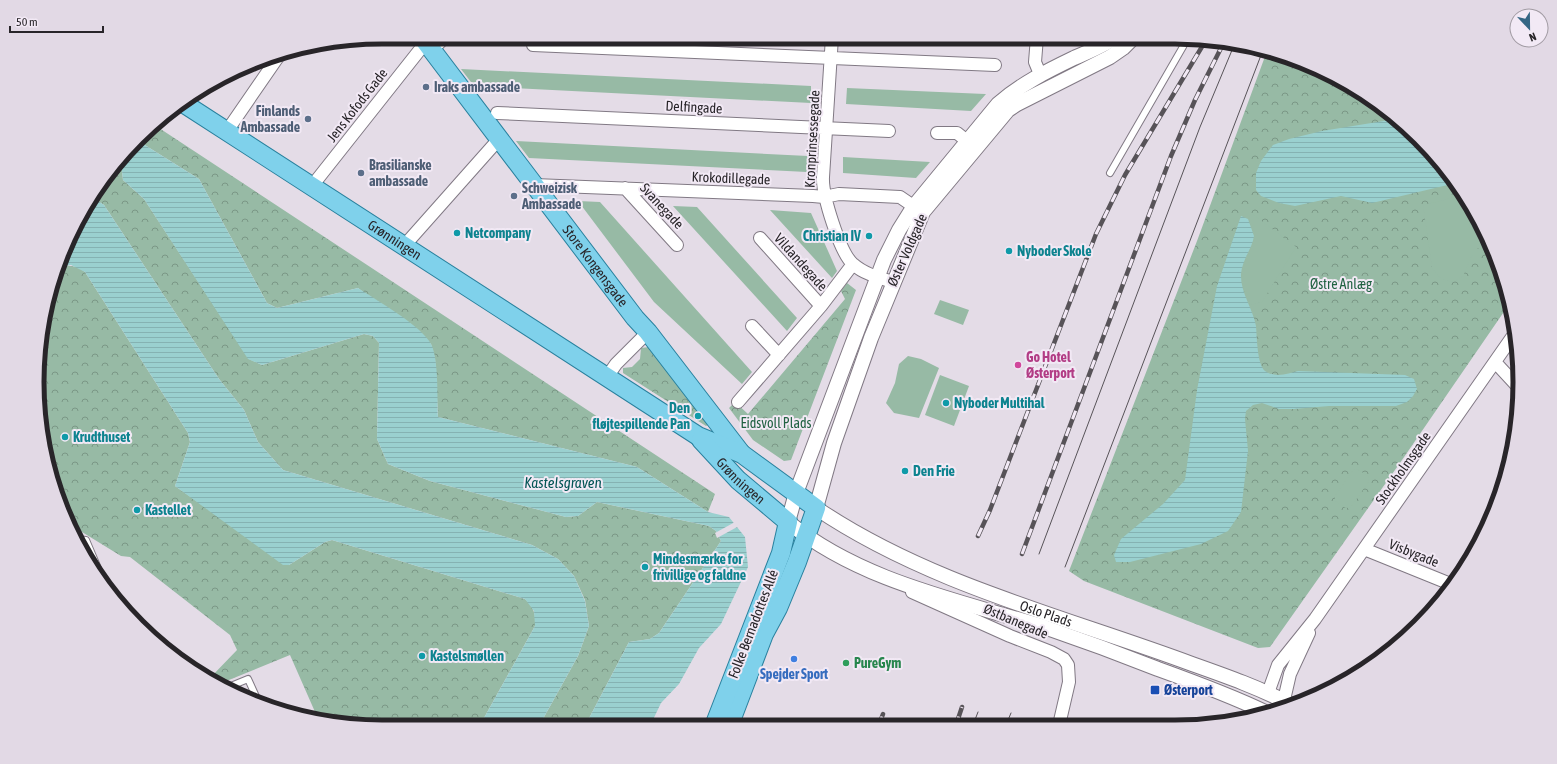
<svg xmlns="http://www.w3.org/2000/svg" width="1557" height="764" font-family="'Asap Condensed',sans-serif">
	<defs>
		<pattern id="park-crowns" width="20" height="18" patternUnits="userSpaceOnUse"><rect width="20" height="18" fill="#97baa5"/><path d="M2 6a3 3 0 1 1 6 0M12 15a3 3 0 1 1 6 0" fill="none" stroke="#7b9786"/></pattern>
		<pattern id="water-rules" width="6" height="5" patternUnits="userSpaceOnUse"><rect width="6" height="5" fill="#9ad0cf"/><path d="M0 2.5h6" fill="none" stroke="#85b2b2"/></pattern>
	</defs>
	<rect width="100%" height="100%" fill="#e4dce7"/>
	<!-- park -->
	<path fill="url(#park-crowns)" d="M1267 51 1307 63 1367 95 1419 138 1462 191 1494 250 1510 303 1402 460 1270 647 1258 648 1084 581 1069 571 1197 241Z
		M156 126 715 494 708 512 637 467 438 417 435 359 431 344 358 288 277 308 267 303 199 179 140 142Z
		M121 162 123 180 144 199 249 359 262 365 364 334 373 336 379 343 377 439 388 464 430 481 566 517 578 516 597 502 709 526 716 531 721 541 659 633 650 639 629 642 585 726H539L578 656 589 626 585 600 574 576 558 559 532 545 283 470 258 442 244 410 219 379 104 205 92 197 95 191Z
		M63 265 78 267 85 272 188 433 190 442 175 486 289 565 325 542 332 540 525 599C534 607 536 615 535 626L479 727H382L319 721 290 655 219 684 209 679 237 650 230 635 130 557 121 556 69 524 40 427 44 314 58 267Z
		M847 283 856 290 791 460 784 461 753 440 729 408 735 402 748 414 845 299 841 291Z
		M649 347 709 424 708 425 706 426 623 373V368L632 367 640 359 641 348Z"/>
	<!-- garden -->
	<path fill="#97baa5" d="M876 37H998L997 43Z
		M461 69 811 86V103L474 86Z
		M847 88 985 94H986L971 111 846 104Z
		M516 141 808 156 807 172 529 158Z
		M843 157 930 162 916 178 843 173Z
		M1464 195 1486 235 1484 242 1473 253 1463 276 1453 282 1441 279 1432 268 1423 205Z
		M578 201 600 202 752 372 742 384 654 302Z
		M673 206 697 207 797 318 787 331Z
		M770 210 811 213 837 271 832 278Z
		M1251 213 1296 247 1262 302 1250 305 1244 291 1241 275 1242 268 1254 236 1248 219Z
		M940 300 969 310 963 325 934 314Z
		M908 356 921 359 939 368 919 418 894 413 886 403 895 383 899 364Z
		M940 375 969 386 954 426 925 415Z
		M1357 469 1368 476 1369 481 1351 507 1346 508 1335 501V496L1353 470Z"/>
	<!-- water -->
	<path fill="url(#water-rules)" d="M1396 119 1419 138 1456 183 1372 203 1341 196 1295 206 1279 203 1261 196 1256 190V173L1261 161 1273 145 1289 139 1322 131Z
		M140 142 199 179 267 303 277 308 358 288C376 300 422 326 431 344 439 359 437 399 438 417L637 467 708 512 729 517 745 537 748 567 721 624 699 648 679 684 661 703 650 726H585L629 642 650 639 659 633 721 541 716 531 709 526 597 502 578 516 566 517 430 481 388 464 377 439 379 343 373 336 364 334 262 365 248 359 144 199 123 180 121 162Z
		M92 197 104 205 219 379 244 410 258 442 283 470 532 545 558 559 574 576 585 601 589 626 578 656 539 726 479 727 535 626 534 611 525 599 332 540 325 542 289 565H283L175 486 190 442 188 433 85 272 71 265 58 267 63 250Z
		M1241 216 1248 219 1254 236C1252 249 1242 260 1241 274 1240 292 1253 309 1256 326 1257 337 1257 364 1265 371 1275 378 1288 374 1298 371L1405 375 1414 379 1417 389 1413 396 1407 402 1396 406H1329L1294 409H1279L1262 403 1253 405 1246 411 1245 419 1248 451 1241 512 1228 531 1201 544 1130 562H1116L1114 555 1121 539 1163 504 1185 480 1197 390 1217 286Z"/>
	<!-- pier -->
	<path fill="#e4dce7" d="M735 522 739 526 717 538 715 533Z"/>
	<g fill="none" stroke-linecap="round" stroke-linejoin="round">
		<defs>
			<path id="service" d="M1110 173 1188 38
				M76 539 86 540 100 573
				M226 688 248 679 259 703"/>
			<path id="minor" d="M832 37 823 177C822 195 840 253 853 264 864 274 880 278 893 282
				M1037 37 1035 62 1040 74
				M1092 37 1097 48
				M533 45 995 65
				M432 50 445 37
				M497 113 889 131
				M227 131 280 54
				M937 133H957L967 141
				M534 185 813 196 824 197 839 194 900 197 922 212
				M312 186 426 42
				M625 188 677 245
				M760 238 821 306
				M404 246 499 139
				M752 326 779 355
				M1495 362 1519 388
				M607 377 616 364 648 332
				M738 402 821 306 853 264
				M1364 549 1453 585
				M912 592 1010 636 1051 652 1064 659 1068 665 1069 682 1059 725
				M1268 693 1278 665 1315 619 1515 333
				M1284 700 1290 674 1309 633"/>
			<g id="tertiary">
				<path d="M1116 37C1103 46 1088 52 1074 58 1047 71 1021 84 998 104L914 206 899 230 884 260 796 493 788 522C860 581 957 600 1044 627 1082 640 1120 654 1158 669 1194 682 1230 695 1265 712"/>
				<path id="s1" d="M1134 37 1123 48 1110 57 1017 104 1008 110 923 212 871 338 834 443 816 508C928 584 1066 617 1192 664 1226 676 1260 688 1292 705"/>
			</g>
			<g id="primary">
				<path id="s2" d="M422 37 635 318 648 332 741 453"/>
				<path id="s3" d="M183 103 698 436 742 454 816 508 797 562 778 608 764 634 729 726"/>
				<path id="s4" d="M701 440 738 480 788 522 781 553 714 726"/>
			</g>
		</defs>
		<!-- service casing -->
		<use href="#service" stroke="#817984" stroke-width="8"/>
		<!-- minor casing -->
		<use href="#minor" stroke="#817984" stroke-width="14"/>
		<!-- tertiary casing -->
		<use href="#tertiary" stroke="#817984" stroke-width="16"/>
		<!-- primary casing -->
		<use href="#primary" stroke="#29819e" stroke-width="20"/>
		<!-- service -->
		<use href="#service" stroke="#fff" stroke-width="6"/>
		<!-- minor -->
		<use href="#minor" stroke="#fff" stroke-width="12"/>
		<!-- tertiary -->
		<use href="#tertiary" stroke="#fff" stroke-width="14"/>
		<!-- primary -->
		<use href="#primary" stroke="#7fd1eb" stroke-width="18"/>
		<!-- tram -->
		<path stroke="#575358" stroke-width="1" d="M1039 554 1200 127 1235 43
			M1065 567 1263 50
			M973 725 978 712
			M1006 725 1011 713"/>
		<defs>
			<path id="rail" d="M978 536 990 510 1096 234 1125 175 1206 40
				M1022 554 1171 156 1195 100 1224 42
				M879 725 883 714
				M956 725 962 707"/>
		</defs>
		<!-- rail casing -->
		<use href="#rail" stroke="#575358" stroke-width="4.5"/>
		<!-- rail -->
		<use href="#rail" stroke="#f2e9f5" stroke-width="3" stroke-dasharray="9" stroke-linecap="butt"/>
	</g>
	<!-- markers -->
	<g fill="#5c6f8a" stroke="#f2e9f5" stroke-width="1.5">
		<circle cx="426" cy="87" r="4"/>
		<circle cx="308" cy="119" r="4"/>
		<circle cx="361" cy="173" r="4"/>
		<circle cx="514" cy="196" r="4"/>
	</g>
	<g fill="#0f9aa8" stroke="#f2e9f5" stroke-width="1.5">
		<circle cx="457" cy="233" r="4"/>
		<circle cx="869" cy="236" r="4"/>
		<circle cx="1009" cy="251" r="4"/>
		<circle cx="946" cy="403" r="4"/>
		<circle cx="698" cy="416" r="4"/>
		<circle cx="65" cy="437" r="4"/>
		<circle cx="905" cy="471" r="4"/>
		<circle cx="137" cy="510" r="4"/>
		<circle cx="645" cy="567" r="4"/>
		<circle cx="422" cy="656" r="4"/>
	</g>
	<circle fill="#d1479c" stroke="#f2e9f5" stroke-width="1.5" cx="1018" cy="365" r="4"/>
	<circle fill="#3f7fe0" stroke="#f2e9f5" stroke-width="1.5" cx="794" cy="659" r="4"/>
	<circle fill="#2e9e5b" stroke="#f2e9f5" stroke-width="1.5" cx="846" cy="663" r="4"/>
	<rect fill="#1a4fb4" stroke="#f2e9f5" stroke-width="1.5" x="1150" y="685" width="10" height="10" rx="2"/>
	<g text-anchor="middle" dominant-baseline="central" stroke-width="4" stroke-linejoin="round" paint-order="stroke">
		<!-- service labels -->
		<g font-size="14" font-weight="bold" fill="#4e5e75" stroke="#f2e9f5" text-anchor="start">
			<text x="434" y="87">Iraks ambassade</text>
			<text x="300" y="111" text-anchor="end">Finlands<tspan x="300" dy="16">Ambassade</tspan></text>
			<text x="369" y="165">Brasilianske<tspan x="369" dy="16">ambassade</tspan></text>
			<text x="522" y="188">Schweizisk<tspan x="522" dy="16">Ambassade</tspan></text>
		</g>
		<!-- street labels -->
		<g font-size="14" fill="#282529" stroke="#f2e9f5">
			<text transform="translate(357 105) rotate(-52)">Jens Kofods Gade</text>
			<text transform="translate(694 107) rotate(3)">Delfingade</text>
			<text transform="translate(812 139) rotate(-87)">Kronprinsessegade</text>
			<text transform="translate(731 178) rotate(2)">Krokodillegade</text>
			<text transform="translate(662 206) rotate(47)">Svanegade</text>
			<text stroke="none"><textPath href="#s3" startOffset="252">Grønningen</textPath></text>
			<text transform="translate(907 250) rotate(-66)">Øster Voldgade</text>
			<text transform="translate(801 262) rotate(48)">Vildandegade</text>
			<text stroke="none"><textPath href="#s2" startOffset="287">Store Kongensgade</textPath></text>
			<text transform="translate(1403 468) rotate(-55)">Stockholmsgade</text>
			<text stroke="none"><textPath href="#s4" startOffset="57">Grønningen</textPath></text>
			<text transform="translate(1414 553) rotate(22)">Visbygade</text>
			<text stroke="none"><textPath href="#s1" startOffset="848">Oslo Plads</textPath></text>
			<text transform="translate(1016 621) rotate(23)">Østbanegade</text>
			<text transform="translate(753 624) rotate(-69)">Folke Bernadottes Allé</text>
		</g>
		<!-- culture labels -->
		<g font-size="14" font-weight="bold" fill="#0d838f" stroke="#f2e9f5" text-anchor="start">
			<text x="465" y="233">Netcompany</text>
			<text x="861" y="236" text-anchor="end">Christian IV</text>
			<text x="1017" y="251">Nyboder Skole</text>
			<text x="954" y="403">Nyboder Multihal</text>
			<text x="690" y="408" text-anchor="end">Den<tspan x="690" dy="16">fløjtespillende Pan</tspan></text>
			<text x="73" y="437">Krudthuset</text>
			<text x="913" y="471">Den Frie</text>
			<text x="145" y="510">Kastellet</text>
			<text x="653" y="559">Mindesmærke for<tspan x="653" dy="16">frivillige og faldne</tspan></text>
			<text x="430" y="656">Kastelsmøllen</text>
		</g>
		<!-- park labels -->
		<g font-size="14" fill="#206242" stroke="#f2e9f5">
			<text x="1341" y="284">Østre Anlæg</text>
			<text x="776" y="423">Eidsvoll Plads</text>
		</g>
		<!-- hotel labels -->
		<g font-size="14" font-weight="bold" fill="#b23c85" stroke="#f2e9f5" text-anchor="start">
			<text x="1026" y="357">Go Hotel<tspan x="1026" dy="16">Østerport</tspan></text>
		</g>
		<!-- leisure labels -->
		<g font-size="14" font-weight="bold" fill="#27864d" stroke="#f2e9f5" text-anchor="start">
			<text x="854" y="663">PureGym</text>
		</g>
		<!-- shop labels -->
		<g font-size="14" font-weight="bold" fill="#366cbe" stroke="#f2e9f5">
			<text x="794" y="674">Spejder Sport</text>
		</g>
		<!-- transit labels -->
		<g font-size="14" font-weight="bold" fill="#164399" stroke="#f2e9f5" text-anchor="start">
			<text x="1164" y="690">Østerport</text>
		</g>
		<!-- water labels -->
		<g font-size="15" font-style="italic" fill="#015454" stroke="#f2e9f5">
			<text x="563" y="482">Kastelsgraven</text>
		</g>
	</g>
	<!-- crop -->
	<path d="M0 0H1557V764H0ZM382 44H1175A338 338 0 0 1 1513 382V382A338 338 0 0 1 1175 720H382A338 338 0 0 1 44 382V382A338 338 0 0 1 382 44Z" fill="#e2d9e5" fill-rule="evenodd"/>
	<path fill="none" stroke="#282529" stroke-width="5" d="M382 44H1175A338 338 0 0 1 1513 382V382A338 338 0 0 1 1175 720H382A338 338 0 0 1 44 382V382A338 338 0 0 1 382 44Z"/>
	<!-- north arrow -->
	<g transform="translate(1529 28) rotate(158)"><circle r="19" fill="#f2e9f5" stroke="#a19ba3"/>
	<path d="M0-3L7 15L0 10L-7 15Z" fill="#346684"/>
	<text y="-6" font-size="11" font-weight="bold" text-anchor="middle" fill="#282529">N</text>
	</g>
	<!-- scale -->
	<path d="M10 26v6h93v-6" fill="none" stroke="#282529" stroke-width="2"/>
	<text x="16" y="26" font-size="12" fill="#282529" stroke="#f2e9f5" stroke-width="3" paint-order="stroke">50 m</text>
</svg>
